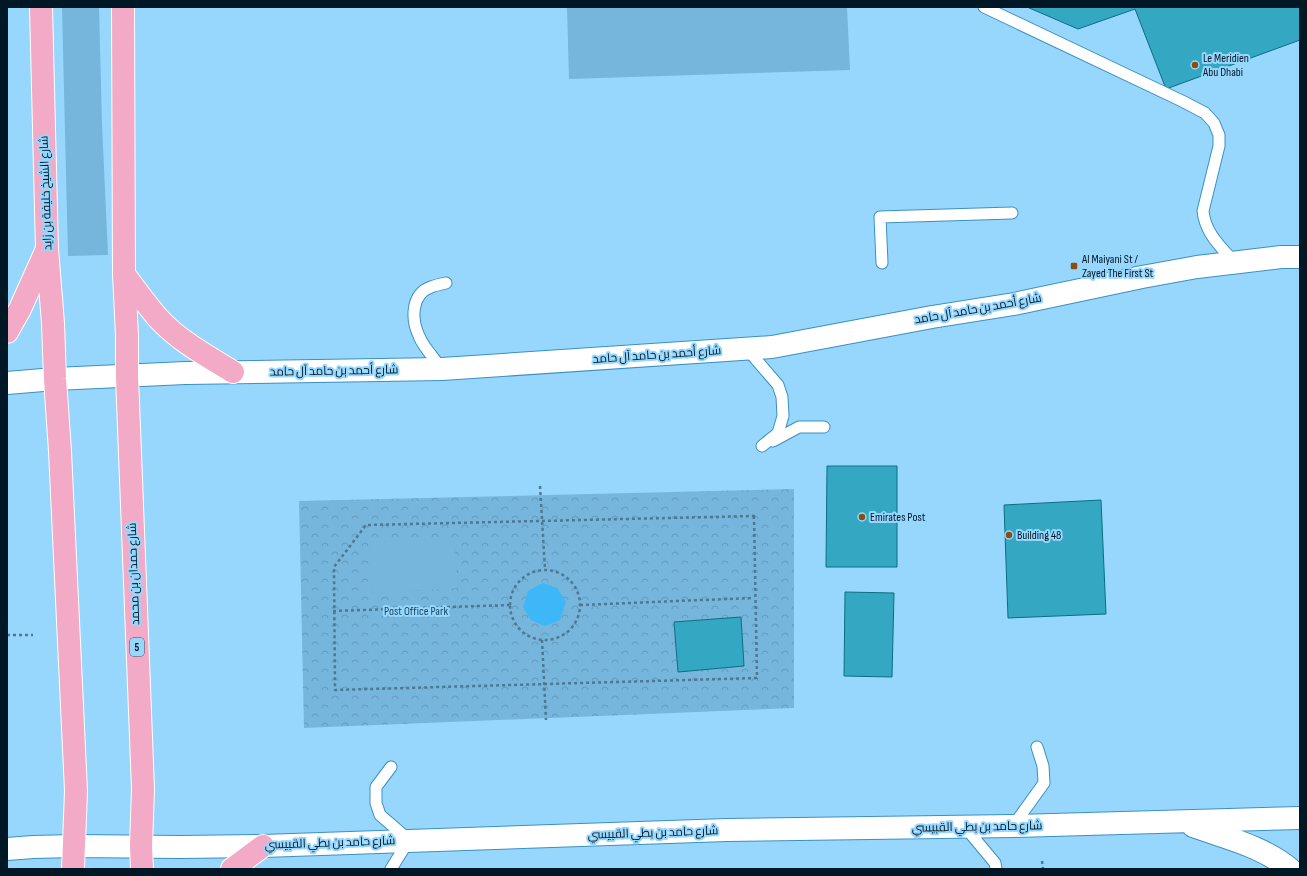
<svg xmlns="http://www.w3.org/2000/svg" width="1307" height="876" font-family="'Sofia Sans Condensed',Cairo,sans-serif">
	<defs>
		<pattern id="park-crowns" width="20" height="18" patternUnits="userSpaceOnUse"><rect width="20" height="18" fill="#76b5dc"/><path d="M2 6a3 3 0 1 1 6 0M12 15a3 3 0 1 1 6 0" fill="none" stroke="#649bbd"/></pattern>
	</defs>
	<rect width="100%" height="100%" fill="#97d7fe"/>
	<!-- park -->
	<path fill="url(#park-crowns)" d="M794 489V708L304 728 299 501Z"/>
	<!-- garden -->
	<path fill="#76b5dc" d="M62 7H99L102 124 108 255 68 256Z
		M567 7H847L850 70 569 79Z
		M454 538 458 588 372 593 370 543Z"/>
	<!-- water -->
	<path fill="#3db7f7" d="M543 583 557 588 566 602 560 620 545 626 531 620 523 607 528 591Z"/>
	<!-- building -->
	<path fill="#34a8c3" stroke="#0c6e82" d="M1027 7H1300V40L1166 89 1135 9 1078 29Z
		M827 466H897V567H826Z
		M1101 500 1106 614 1008 618 1004 505Z
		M845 592 894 593 892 677 844 676Z
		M741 617 744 666 678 672 674 622Z"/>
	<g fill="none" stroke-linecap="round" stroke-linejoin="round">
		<defs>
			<path id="service" d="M984 7 1182 101 1205 113 1214 123 1219 135V146L1203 211C1205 233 1221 247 1235 263
				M882 263 880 217 1012 213
				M747 349 778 385 782 397 783 416 778 433 762 446
				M442 369C435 359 423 347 419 336 411 319 411 294 431 287 436 285 441 284 446 283
				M773 441 799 427H824
				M1013 826 1044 783 1043 766 1037 747
				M965 827 995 863 996 869
				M391 869 409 840 380 815 376 803V787L391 767"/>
			<path id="secondary" d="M7 383 55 379 185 373 442 369 772 347 932 317 1014 304 1142 277 1197 267 1281 257H1300
				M1193 826C1226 838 1262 846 1290 869
				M7 849 33 847 74 846 181 847 263 846 727 830 1013 826 1300 818"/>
			<path id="primary" d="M41 7 47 249 53 323 55 379 60 451 76 791 73 869
				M123 7 124 274 127 336V376L143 789 141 846 142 869
				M124 274C135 289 146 304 158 318 179 341 207 356 233 372
				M7 332 20 309 46 251
				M232 869 263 846"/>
		</defs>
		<!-- service casing -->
		<use href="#service" stroke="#3c90bf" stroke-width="13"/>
		<!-- secondary casing -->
		<use href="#secondary" stroke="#3c90bf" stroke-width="24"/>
		<!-- primary casing -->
		<use href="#primary" stroke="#fff" stroke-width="24"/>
		<!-- path -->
		<path stroke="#4c7893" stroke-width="2.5" stroke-dasharray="3 3" stroke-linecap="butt" d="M540 486 545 569
			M754 516 757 678 335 690 334 567 366 525Z
			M510 605a35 35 0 1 1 70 0a35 35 0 1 1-70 0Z
			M580 605 752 598
			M333 611 509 605
			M7 635H33
			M542 640 546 720
			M1042 861 1043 869"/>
		<!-- service -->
		<use href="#service" stroke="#fff" stroke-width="11"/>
		<!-- secondary -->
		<use href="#secondary" stroke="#fff" stroke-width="22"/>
		<!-- primary -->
		<use href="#primary" stroke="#f3aac7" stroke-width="22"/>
	</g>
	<!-- markers -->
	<g fill="#8c4c14" stroke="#97d7fe" stroke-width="1.5">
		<circle cx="1195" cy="65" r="4"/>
		<rect x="1070" y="262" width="8" height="8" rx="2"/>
		<circle cx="862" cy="517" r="4"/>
		<circle cx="1009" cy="535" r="4"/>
	</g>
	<g text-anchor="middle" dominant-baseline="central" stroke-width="4" stroke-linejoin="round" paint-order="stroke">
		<!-- shield labels -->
		<rect fill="#97d7fe" stroke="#2d5166" stroke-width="1" x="130" y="638" width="14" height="18" rx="3"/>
		<g font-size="11" font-weight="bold" fill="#001725">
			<text x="137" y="647">5</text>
		</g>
		<!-- poi labels -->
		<g font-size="12" fill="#001725" stroke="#97d7fe" text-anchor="start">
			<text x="1203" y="58">Le Meridien<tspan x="1203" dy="14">Abu Dhabi</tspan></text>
			<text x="1082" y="259">Al Maiyani St /<tspan x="1082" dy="14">Zayed The First St</tspan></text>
			<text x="870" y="517">Emirates Post</text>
			<text x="1017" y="535">Building 48</text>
		</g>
		<!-- street labels -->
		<g font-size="12" fill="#001725" stroke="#97d7fe">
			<text transform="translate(46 193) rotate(-92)">شارع الشيخ خليفة بن زايد</text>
			<text transform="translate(978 309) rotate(-10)">شارع أحمد بن حامد آل حامد</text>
			<text transform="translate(657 355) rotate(-4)">شارع أحمد بن حامد آل حامد</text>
			<text transform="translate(334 371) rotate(-1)">شارع أحمد بن حامد آل حامد</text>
			<text transform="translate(134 574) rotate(-92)">شارع حمدان بن محمد</text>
			<text transform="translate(977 827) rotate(-1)">شارع حامد بن بطي القبيسي</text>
			<text transform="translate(653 833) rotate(-2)">شارع حامد بن بطي القبيسي</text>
			<text transform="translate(330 843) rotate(-2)">شارع حامد بن بطي القبيسي</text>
		</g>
		<!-- park labels -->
		<g font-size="12" fill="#174761" stroke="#97d7fe">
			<text x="416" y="611">Post Office Park</text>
		</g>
	</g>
	<!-- border -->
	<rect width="1307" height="876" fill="none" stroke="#001725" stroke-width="16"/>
</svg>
